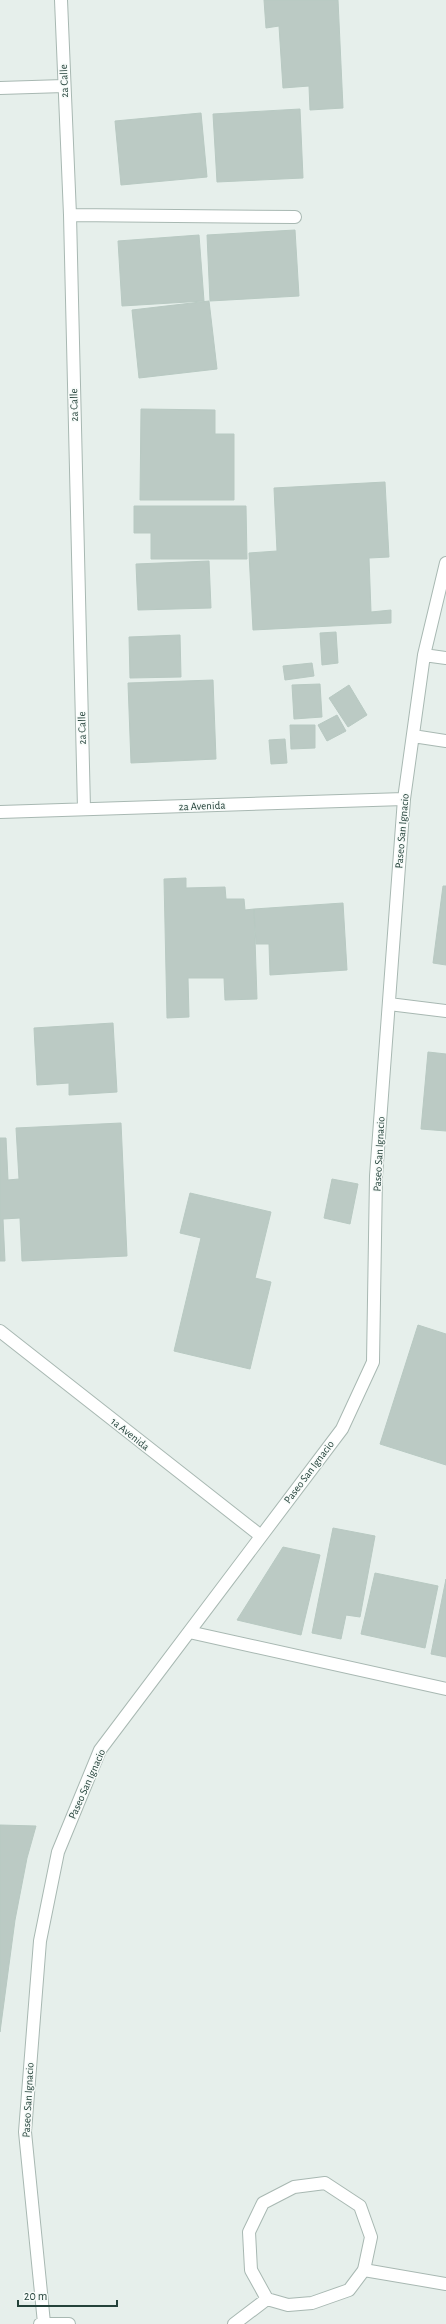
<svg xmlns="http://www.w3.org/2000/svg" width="446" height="2324" font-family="'Alegreya Sans',sans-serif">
	<rect width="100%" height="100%" fill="#e6efeb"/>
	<!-- building -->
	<path fill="#bbcac4" stroke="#b8c9c2" d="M264 0H338L343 108 310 110 309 86 283 88 279 26 266 28Z
		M300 109 303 178 217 182 213 114Z
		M201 113 207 177 121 185 115 121Z
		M295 230 299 296 210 301 207 235Z
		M199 235 204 301 122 306 118 241Z
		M209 301 217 369 139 378 132 310Z
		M141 409 215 410V434H234V500H140Z
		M385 482 389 557 369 558 371 612 391 610V623L253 630 249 553 277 551 274 488Z
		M134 506H246L247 559H151V533H134Z
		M209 561 211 608 138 610 136 564Z
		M336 632 338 663 322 665 320 633Z
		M180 635 181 677 130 678 129 637Z
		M312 663 314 676 285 680 283 666Z
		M213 680 216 759 131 763 128 683Z
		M320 684 322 717 294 719 292 685Z
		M349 685 367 715 348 727 329 698Z
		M337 715 346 731 327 741 318 725Z
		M290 725H315V748L291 749Z
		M285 739 287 763 271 764 269 740Z
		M186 878V888L225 887 226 899H244L245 910 254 909 257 999 225 1000 224 978H188L189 1017 167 1018 164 879Z
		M443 886H446V965L433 963Z
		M343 903 347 970 270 975 269 944H256L254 909Z
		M113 1023 117 1092 69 1095V1083L37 1085 34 1028Z
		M428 1052 446 1054V1131L421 1129Z
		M121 1123 127 1256 22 1261 20 1218 3 1219 5 1261H0V1138H6L8 1180 19 1179 16 1128Z
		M332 1179 358 1184 350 1224 324 1218Z
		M190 1193 271 1212 255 1278 271 1282 250 1369 174 1351 201 1238 180 1233Z
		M418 1325 446 1334V1465L380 1444Z
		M333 1528 375 1536 360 1617 346 1615 341 1639 312 1633Z
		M283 1547 320 1555 301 1635 237 1620Z
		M375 1573 438 1586 425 1648 361 1634Z
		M446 1579V1657L431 1654Z
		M0 1825 36 1826 27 1858 15 1920 0 2032Z"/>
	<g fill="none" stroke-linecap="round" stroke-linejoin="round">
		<defs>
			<path id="service" d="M325 2183 360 2206 371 2237 364 2270 349 2290 312 2303 288 2305 267 2299 251 2270 249 2232 263 2203 294 2187Z
				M234 2324 267 2299"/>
			<path id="minor" d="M61 0 70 215 84 809
				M0 88 64 86
				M70 215 295 217
				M424 655 446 658
				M413 736 446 741
				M0 812 404 799
				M389 1004 446 1011
				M0 1331 261 1536
				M189 1632 446 1689
				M364 2270 446 2284
				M44 2323 25 2132 40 1941 58 1852 100 1750 342 1429 373 1362 376 1176 404 799 424 655 446 563
				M40 2324H69"/>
		</defs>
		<!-- service casing -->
		<use href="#service" stroke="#a8b8b2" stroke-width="14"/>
		<!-- minor casing -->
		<use href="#minor" stroke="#a8b8b2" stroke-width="14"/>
		<!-- service -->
		<use href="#service" stroke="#fff" stroke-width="12"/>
		<!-- minor -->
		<use href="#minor" stroke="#fff" stroke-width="12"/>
	</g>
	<g text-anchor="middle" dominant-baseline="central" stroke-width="3" stroke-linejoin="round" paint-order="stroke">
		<!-- street labels -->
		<g font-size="11" fill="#24423a" stroke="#f7fbf9">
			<text transform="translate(64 81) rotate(-92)">2a Calle</text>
			<text transform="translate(74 405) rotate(-91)">2a Calle</text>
			<text transform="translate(82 728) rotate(-91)">2a Calle</text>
			<text transform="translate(202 806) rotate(-2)">2a Avenida</text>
			<text transform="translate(402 831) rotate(-85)">Paseo San Ignacio</text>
			<text transform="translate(379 1154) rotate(-87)">Paseo San Ignacio</text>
			<text transform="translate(130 1434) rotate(38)">1a Avenida</text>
			<text transform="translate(309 1472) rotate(-53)">Paseo San Ignacio</text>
			<text transform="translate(87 1784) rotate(-66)">Paseo San Ignacio</text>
			<text transform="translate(28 2100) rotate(-87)">Paseo San Ignacio</text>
		</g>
	</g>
	<!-- scale -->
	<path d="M18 2300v6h99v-6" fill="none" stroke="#24423a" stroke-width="2"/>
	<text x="24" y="2300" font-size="12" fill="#24423a" stroke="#f7fbf9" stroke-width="3" paint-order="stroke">20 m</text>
</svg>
